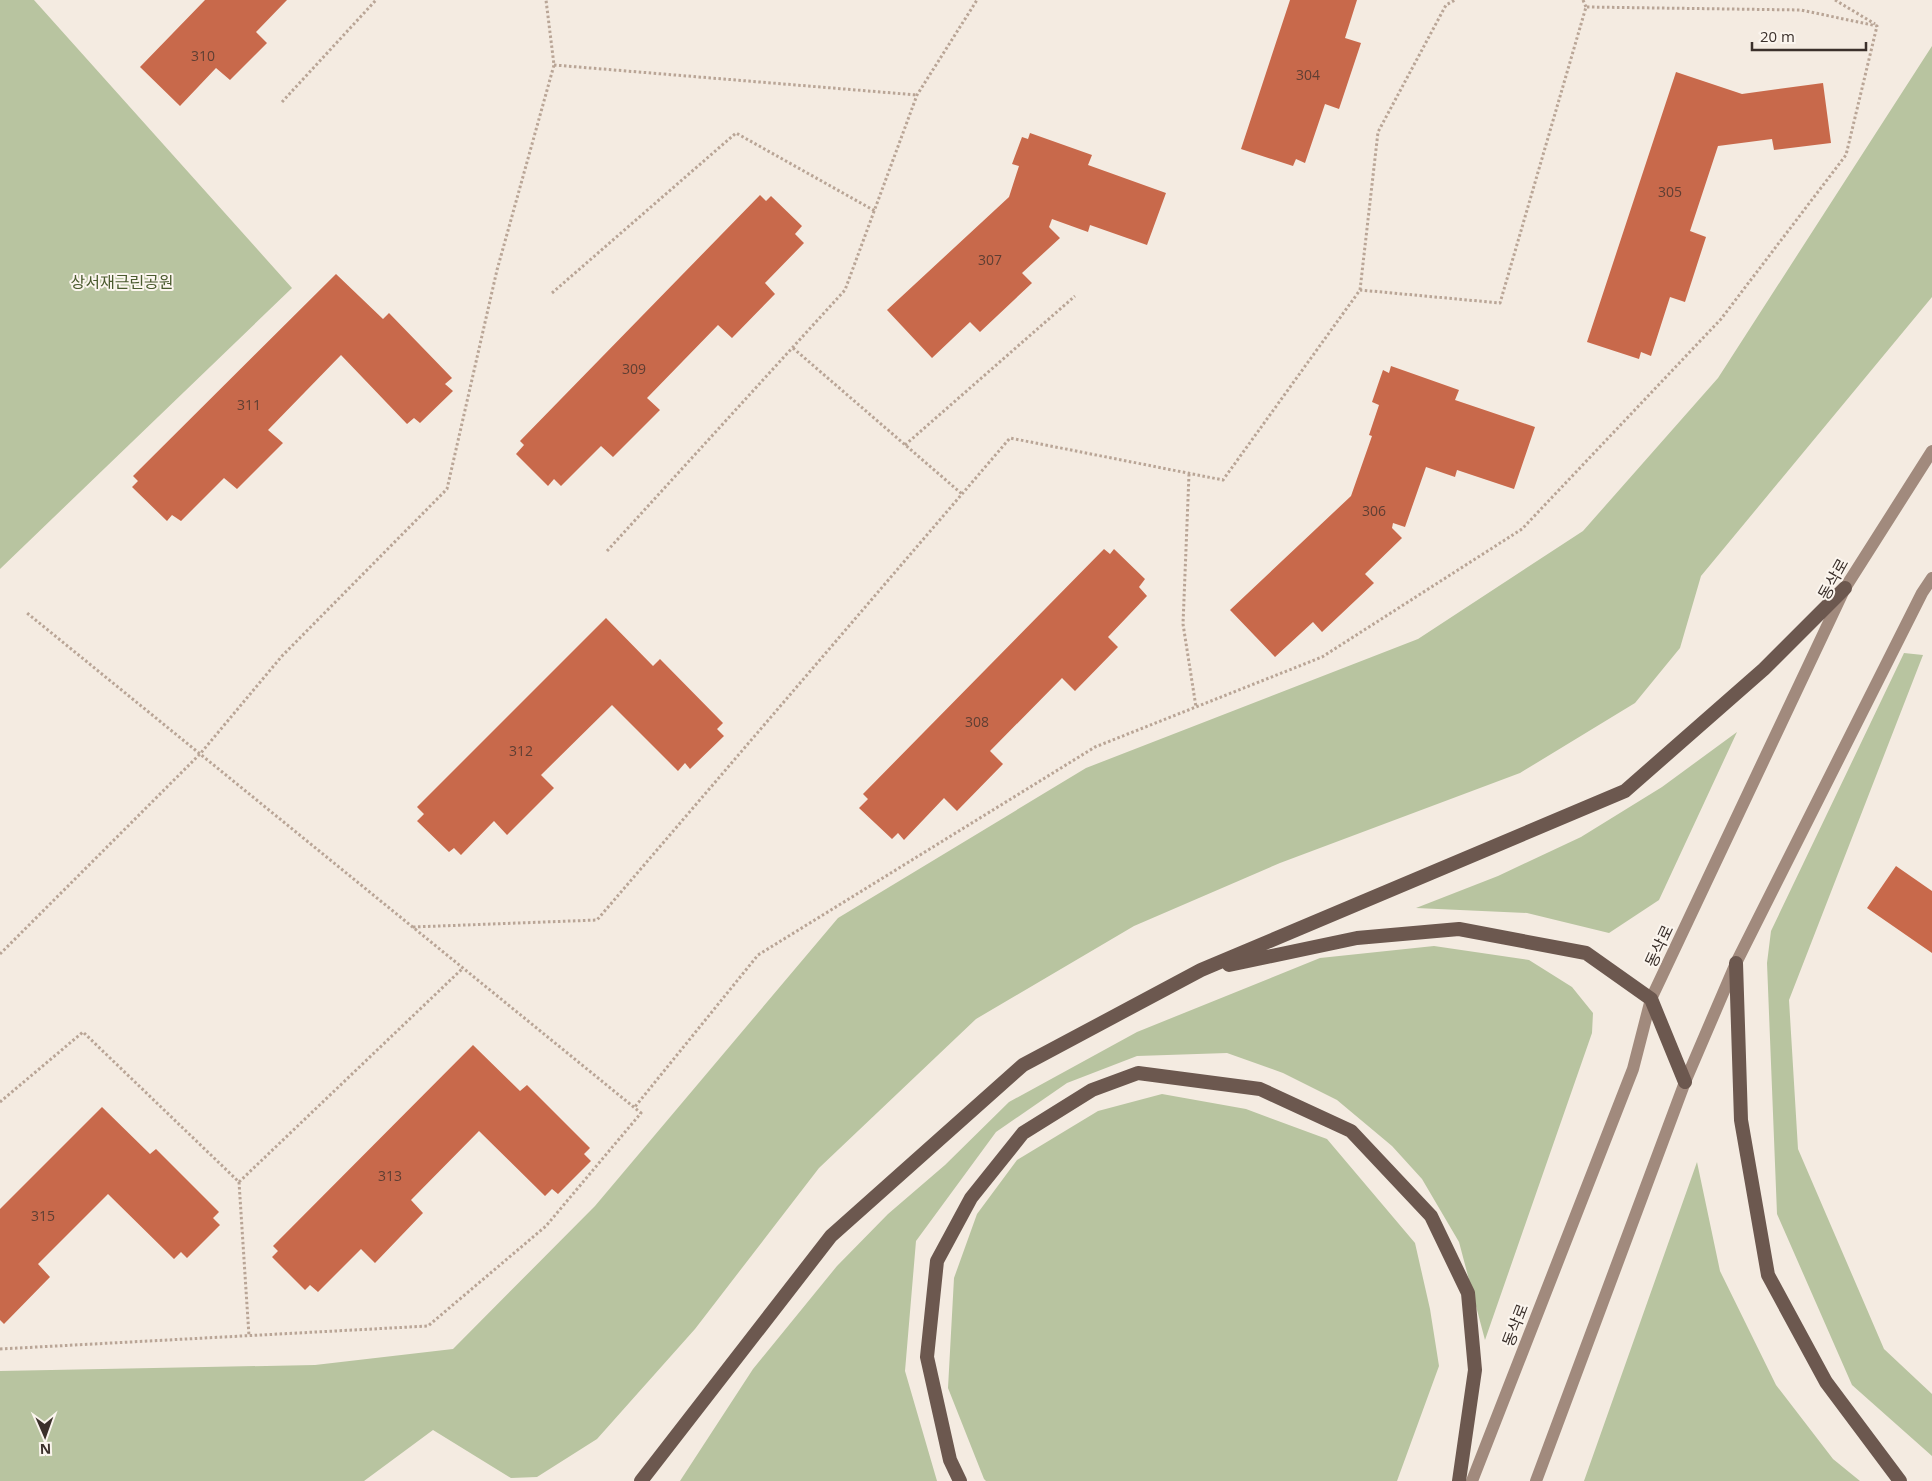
<svg xmlns="http://www.w3.org/2000/svg" width="1932" height="1481" font-family="'Open Sans','Noto Sans KR',sans-serif">
	<rect width="100%" height="100%" fill="#f4ebe1"/>
	<!-- green -->
	<path fill="#b8c4a0" d="M0 0H34L292 288 0 569Z
		M1932 46V297L1701 576 1680 648 1635 703 1520 773 1280 863 1134 926 976 1019 819 1168 695 1329 597 1439 537 1477 511 1478 433 1430 364 1481H0V1371L315 1365 453 1349 595 1206 838 918 1086 768 1418 639 1583 531 1718 378Z
		M1904 653 1923 655 1789 1000 1798 1149 1884 1349 1932 1394V1456L1852 1385 1777 1214 1767 963 1771 931Z
		M1737 732 1659 900 1609 933 1527 913 1416 908 1498 876 1581 837 1662 787Z
		M1434 946 1529 960 1572 987 1593 1013 1592 1033 1485 1340 1459 1242 1422 1179 1392 1146 1337 1100 1283 1073 1227 1053 1137 1056 1067 1083 996 1132 916 1241 905 1371 937 1481H680L753 1369 837 1266 888 1214 945 1165 1009 1102 1137 1032 1320 958Z
		M1162 1094 1246 1109 1327 1139 1415 1243 1430 1309 1439 1366 1397 1481H986L984 1479 948 1388 954 1278 977 1214 1017 1160 1098 1111Z
		M1697 1162 1720 1271 1776 1385 1833 1459 1860 1481H1584Z"/>
	<!-- building -->
	<path fill="#c8694b" d="M205 0H287L256 32 267 43 230 80 216 68 180 106 140 67Z
		M1290 0H1357L1345 38 1361 43 1339 109 1325 104 1305 163 1296 159 1293 166 1241 149Z
		M1676 72 1742 94 1823 83 1831 143 1774 150 1772 139 1718 146 1690 231 1706 237 1685 302 1670 297 1651 356 1641 352 1639 359 1587 342Z
		M1030 133 1092 155 1088 165 1166 193 1147 245 1090 225 1088 232 1052 219 1049 227 1060 238 1022 273 1032 283 980 332 970 322 932 358 887 310 1009 197 1019 166 1012 164 1022 137 1028 139Z
		M760 195 766 201 771 196 802 226 795 234 804 243 765 283 775 294 732 338 718 325 647 398 660 410 613 457 601 446 561 486 554 479 548 486 516 454 524 445 520 441Z
		M336 274 383 319 389 313 452 378 445 384 453 391 420 423 414 418 407 424 341 355 268 430 283 443 237 489 224 478 181 521 172 515 167 521 132 487 138 481 133 476Z
		M1391 366 1459 390 1455 400 1535 427 1514 489 1457 470 1455 477 1426 467 1405 527 1393 523 1392 528 1402 538 1365 574 1374 583 1322 632 1313 622 1275 657 1230 610 1351 496 1372 436 1369 435 1379 405 1372 402 1383 370 1389 373Z
		M1104 549 1110 554 1114 549 1145 579 1139 587 1147 596 1108 637 1118 647 1075 691 1062 678 990 751 1003 764 957 811 944 798 904 840 898 833 892 839 859 808 868 799 863 794Z
		M606 618 653 666 660 659 723 723 717 729 724 736 690 769 685 763 678 771 612 705 541 775 554 788 507 835 494 821 461 855 454 848 449 852 417 821 424 814 417 807Z
		M1896 866 1932 891V953L1867 908Z
		M473 1045 520 1091 527 1085 590 1148 584 1154 591 1161 558 1194 552 1189 545 1196 479 1131 411 1200 423 1213 375 1263 361 1249 318 1292 310 1285 305 1290 272 1257 278 1251 273 1246Z
		M102 1107 150 1154 156 1149 219 1212 213 1218 220 1225 187 1258 181 1252 174 1259 108 1194 38 1264 50 1277 4 1324 0 1320V1209Z"/>
	<g fill="none" stroke-linecap="round" stroke-linejoin="round">
		<!-- path -->
		<path stroke="#b9a596" stroke-width="3" stroke-dasharray="2.5 2.5" stroke-linecap="butt" d="M1583 0 1586 7
			M1835 0 1875 24
			M554 65 917 95
			M282 102 376 0
			M1360 290 1378 132 1446 5 1455 0
			M552 293 736 133 875 211
			M793 348 962 494
			M905 445 1075 296
			M1189 474 1183 624 1196 707
			M607 551 845 290 917 95 977 0
			M413 927 597 920 1010 438 1223 480 1360 290 1500 303 1586 7 1801 10 1877 26 1846 155 1721 319 1522 529 1322 657 1095 747 758 955 634 1108
			M0 954 200 754 282 656 447 489 497 270 554 65 546 0
			M0 1102 83 1032 239 1182 249 1336
			M239 1182 463 968
			M0 1349 428 1326 546 1226 641 1113 27 613"/>
		<!-- secondary -->
		<path stroke="#a18a7d" stroke-width="12" d="M1472 1481 1633 1069 1651 999 1845 588 1932 451
			M1536 1481 1685 1082 1736 963 1922 593 1932 578"/>
		<!-- trunk -->
		<path stroke="#6c584f" stroke-width="14" d="M1736 963 1741 1120 1768 1275 1826 1382 1900 1481
			M1229 965 1357 938 1459 929 1586 953 1651 999 1685 1082
			M641 1481 831 1236 1023 1065 1201 970 1625 791 1764 669 1845 588
			M960 1481 950 1460 927 1357 937 1261 971 1198 1023 1133 1092 1090 1138 1073 1260 1089 1351 1131 1431 1216 1468 1293 1475 1370 1459 1481"/>
	</g>
	<g text-anchor="middle" dominant-baseline="central" stroke-width="4" stroke-linejoin="round" paint-order="stroke">
		<!-- number labels -->
		<g font-size="14" fill="#5e3e33">
			<text x="203" y="55">310</text>
			<text x="1308" y="74">304</text>
			<text x="1670" y="191">305</text>
			<text x="990" y="259">307</text>
			<text x="634" y="368">309</text>
			<text x="249" y="404">311</text>
			<text x="1374" y="510">306</text>
			<text x="977" y="721">308</text>
			<text x="521" y="750">312</text>
			<text x="390" y="1175">313</text>
			<text x="43" y="1215">315</text>
		</g>
		<!-- park labels -->
		<g font-size="16" fill="#4a5a2e" stroke="#fbf5ee">
			<text x="122" y="282">상서재근린공원</text>
		</g>
		<!-- street labels -->
		<g font-size="16" fill="#3b302b" stroke="#fbf5ee">
			<text transform="translate(1833 579) rotate(-61)">동삭로</text>
			<text transform="translate(1659 946) rotate(-65)">동삭로</text>
			<text transform="translate(1515 1325) rotate(-69)">동삭로</text>
		</g>
	</g>
	<!-- north arrow -->
	<g transform="translate(45 1436) rotate(178)" stroke="#fbf5ee" stroke-width="4" paint-order="stroke">
	<path d="M0-4L9 19L0 12L-9 19Z" fill="#3b302b"/>
	<text y="-8" font-size="14" font-weight="bold" text-anchor="middle" fill="#3b302b">N</text>
	</g>
	<!-- scale -->
	<path d="M1752 42v8h114v-8" fill="none" stroke="#3b302b" stroke-width="2.5"/>
	<text x="1760" y="42" font-size="15" fill="#3b302b" stroke="#fbf5ee" stroke-width="4" paint-order="stroke">20 m</text>
</svg>
